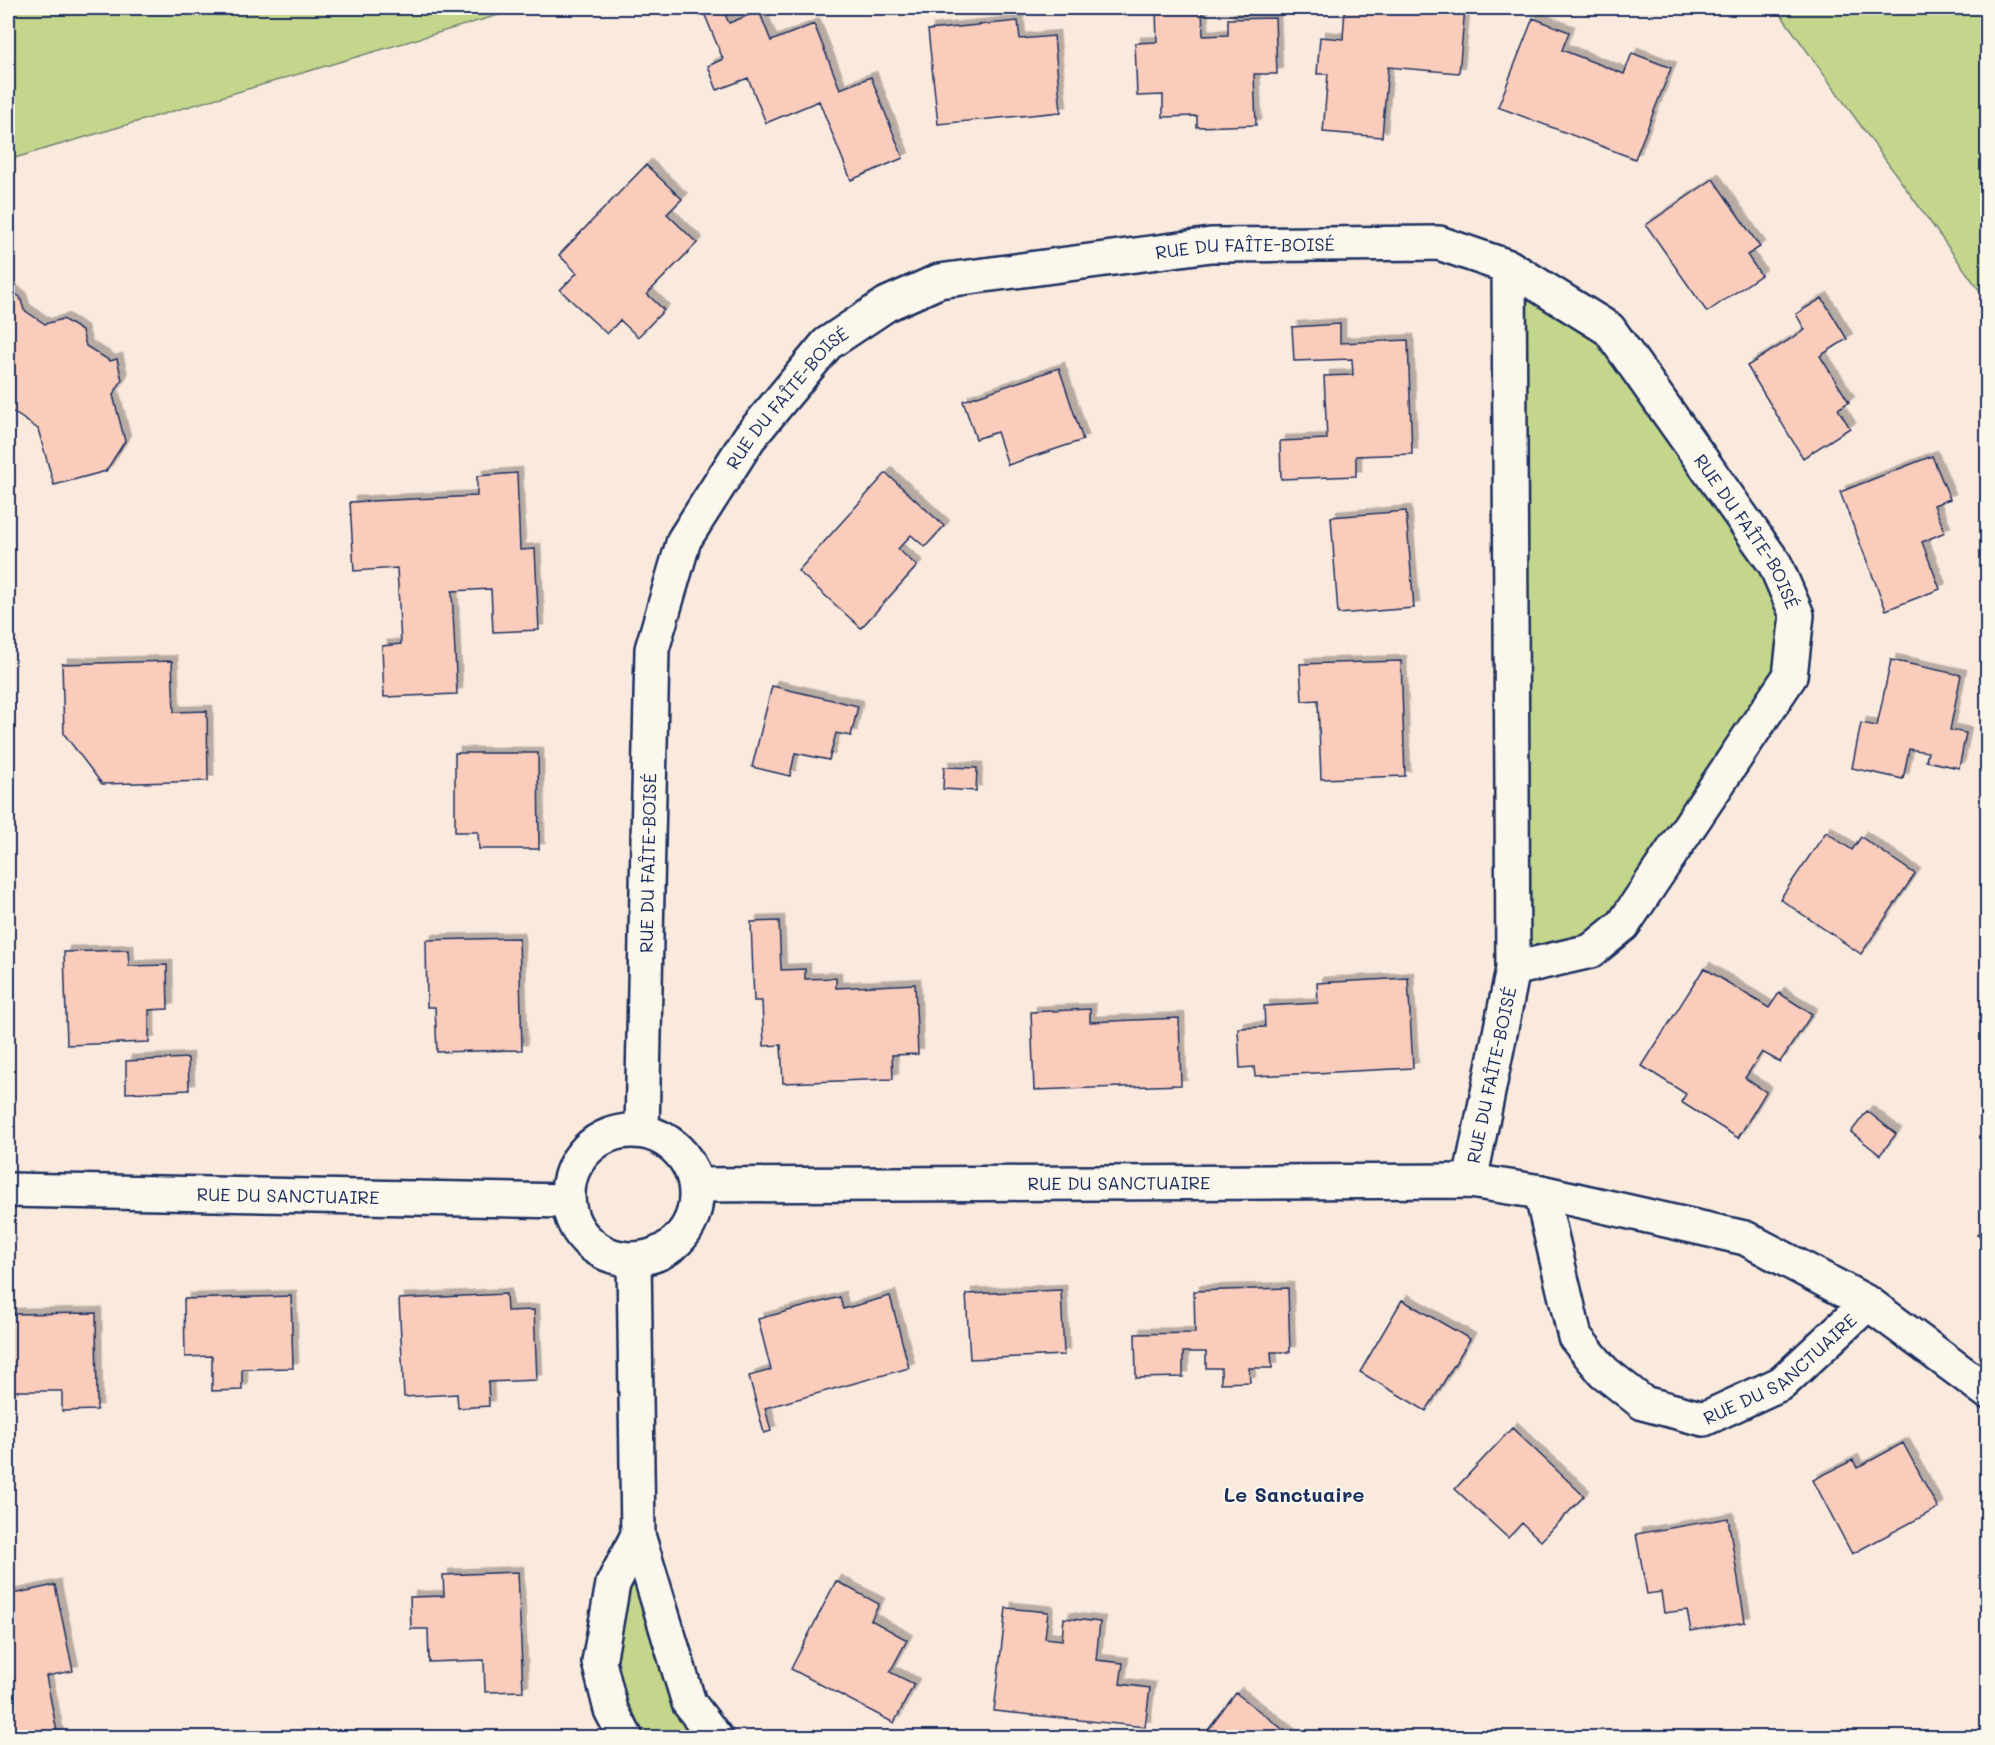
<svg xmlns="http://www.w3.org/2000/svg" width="1995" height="1745" font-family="Mali,sans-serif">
	<defs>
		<filter id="shadow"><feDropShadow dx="5.5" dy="-5.5" stdDeviation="0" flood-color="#0004"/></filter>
	</defs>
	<rect width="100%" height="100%" fill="#faeade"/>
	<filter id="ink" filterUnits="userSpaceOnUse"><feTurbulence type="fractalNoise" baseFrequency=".0167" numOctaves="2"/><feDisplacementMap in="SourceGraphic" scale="12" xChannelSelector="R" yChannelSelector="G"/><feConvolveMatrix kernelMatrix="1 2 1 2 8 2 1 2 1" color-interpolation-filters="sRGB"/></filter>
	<g filter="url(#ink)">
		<!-- green -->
		<path fill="#c3d68b" stroke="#6f8274" stroke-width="1.5" d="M8 8H522L8 160Z
			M1776 8H1987V301Z
			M1509 267 1609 329 1775 564 1790 676 1623 925 1513 969Z
			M638 1535 716 1737H626L611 1710 613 1584Z"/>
		<!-- building -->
		<path fill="#f9ccbc" stroke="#1b2f5e" stroke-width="1.5" filter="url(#shadow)" d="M702 8H722L729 23 759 11 771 41 814 24 840 89 871 77 903 158 851 180 819 101 766 123 748 78 717 90 708 66 723 59Z
			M1345 8H1465L1459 73 1388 67 1382 137 1323 132 1328 74H1317L1320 37 1343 39Z
			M1202 9 1203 36 1228 35V19L1275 18 1277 74H1254L1256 125 1197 127V116L1163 117V95L1137 96 1135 43 1157 42 1156 10Z
			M1533 18 1569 32 1562 50 1624 74 1632 53 1671 68 1635 159 1498 107Z
			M1018 21 1020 39 1054 36 1061 112 938 124 928 30Z
			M646 165 682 199 667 214 697 243 647 294 664 310 638 337 620 320 607 334 560 290 577 273 559 255Z
			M1713 179 1760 247 1747 255 1761 275 1707 312 1646 225Z
			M8 289 20 297 24 310 45 324 63 319 82 331 86 346 110 361 117 359 122 380 113 395 125 441 106 471 54 485 38 429 13 412 8 413Z
			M1822 298 1847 339 1820 356 1849 402 1838 409 1850 428 1803 458 1747 366 1805 330 1796 314Z
			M1340 324V343L1408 340 1412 454 1356 456V476L1281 479 1280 441 1327 439 1324 376 1353 375 1352 359 1294 361 1292 327Z
			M1059 368 1083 440 1008 465 997 432 976 439 963 401Z
			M1932 456 1950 499 1934 505 1945 532 1922 542 1940 589 1886 610 1840 492Z
			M517 473 520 550 535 549 539 630 493 632 491 589 452 591 457 694 384 697 382 646 401 644 397 568 354 571 350 502 477 496V476Z
			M886 473 944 526 925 547 911 535 898 549 917 566 861 628 798 571Z
			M1406 511 1414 608 1338 614 1331 517Z
			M1891 660 1961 675 1950 730 1966 733 1959 768 1926 761 1928 752 1909 749 1903 779 1852 768 1861 723 1877 726Z
			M172 661 174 712 207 711 208 781 102 784 64 734 62 664Z
			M1401 661 1405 776 1321 779 1318 700 1302 701 1300 664Z
			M772 686 858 706 851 736 836 733 829 760 795 753 790 776 752 767Z
			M455 753H538L539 849H479L478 832H455Z
			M944 767 977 768 976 791 943 789Z
			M1826 832 1852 850 1861 837 1915 874 1861 954 1780 899Z
			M779 921 781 970 805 969V979L836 978V988L915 984 918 1054 892 1055 893 1079 783 1083 781 1045 764 1046 762 1001H754L751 922Z
			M519 938 522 1050 437 1052 435 1007H427L426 940Z
			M128 950 129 966 167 965 168 1009 149 1010V1042L67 1045 64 952Z
			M1704 968 1769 1008 1779 993 1812 1014 1780 1062 1762 1052 1745 1078 1766 1092 1738 1138 1681 1102 1686 1094 1642 1066Z
			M1408 978 1413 1068 1255 1076 1254 1067 1240 1068 1238 1028 1265 1027 1264 1006 1318 1003 1317 983Z
			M1090 1009V1022L1179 1018 1181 1085 1034 1090 1031 1012Z
			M188 1058 189 1090 126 1093V1061Z
			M1867 1111 1896 1134 1880 1155 1851 1132Z
			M1988 1221V1242L1977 1235Z
			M1288 1288 1290 1352H1271L1272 1368H1249L1250 1382 1221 1383V1368H1206V1352H1183V1377L1136 1378 1135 1334 1195 1333 1194 1291Z
			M1061 1290 1064 1355 970 1359 966 1294Z
			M506 1294 507 1311 534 1310 537 1380 488 1382 489 1406 458 1408 457 1394 404 1397 399 1299Z
			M291 1296 293 1368 242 1369V1390L212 1391V1356L185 1357 184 1299Z
			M890 1296 909 1368 765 1408 771 1431 764 1433 749 1376 771 1370 758 1319 840 1297 843 1309Z
			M1402 1300 1470 1339 1426 1411 1360 1372Z
			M96 1313 97 1410 62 1411V1391H8V1314Z
			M1512 1428 1584 1496 1541 1541 1522 1523 1508 1538 1455 1489Z
			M1903 1443 1938 1508 1852 1554 1813 1480 1853 1460 1857 1468Z
			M1728 1518 1745 1622 1691 1631 1687 1610 1664 1613 1661 1592 1647 1594 1636 1534Z
			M518 1572 523 1691 485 1692 484 1660 429 1662 428 1629H411L410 1597 444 1596 443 1575Z
			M836 1581 879 1604 871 1620 907 1640 890 1672 914 1684 894 1723 791 1669Z
			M55 1585 73 1671 46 1676 58 1737 8 1738V1595Z
			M1006 1608 1048 1612 1045 1638 1062 1640 1064 1618 1100 1622 1096 1660 1123 1663 1120 1684 1150 1688 1145 1727 994 1711Z
			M1236 1693 1294 1738H1202Z"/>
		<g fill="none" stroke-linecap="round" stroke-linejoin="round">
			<defs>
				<g id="minor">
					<path id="s1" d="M1509 267 1609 329 1775 564 1797 615 1790 676 1623 925 1591 951 1513 969"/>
					<path id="s2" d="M642 1131 652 649 684 540 749 438 827 344 887 304 939 281 1211 245 1439 243 1509 267 1513 969 1470 1181"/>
					<circle cx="632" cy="1195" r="64"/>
					<path id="s3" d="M696 1185 1470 1181 1541 1192 1745 1238 1868 1303 1988 1392"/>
					<path id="s4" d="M8 1190 568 1201"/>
					<path id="s5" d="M1541 1192 1575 1337 1604 1372 1643 1403 1704 1419 1782 1383 1868 1303"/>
					<path d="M634 1259 638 1535 689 1703 716 1738"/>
					<path d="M626 1738 611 1710 599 1662 613 1584 638 1535"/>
				</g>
			</defs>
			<!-- minor casing -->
			<use href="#minor" stroke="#1b2f5e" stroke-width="38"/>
			<!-- minor -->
			<use href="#minor" stroke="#fbf7ec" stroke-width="33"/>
		</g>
	</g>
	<g text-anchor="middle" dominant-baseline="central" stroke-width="4.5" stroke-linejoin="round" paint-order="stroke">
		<!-- street labels -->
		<g font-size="18" fill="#1b2f5e" stroke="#fbf7ec">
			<text stroke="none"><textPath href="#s2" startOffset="1276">RUE DU FAÎTE-BOISÉ</textPath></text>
			<text stroke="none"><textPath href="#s2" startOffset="772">RUE DU FAÎTE-BOISÉ</textPath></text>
			<text stroke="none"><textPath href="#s1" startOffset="363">RUE DU FAÎTE-BOISÉ</textPath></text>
			<text stroke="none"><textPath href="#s2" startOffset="268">RUE DU FAÎTE-BOISÉ</textPath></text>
			<text transform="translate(1491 1075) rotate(-78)">RUE DU FAÎTE-BOISÉ</text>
			<text stroke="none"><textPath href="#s3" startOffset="423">RUE DU SANCTUAIRE</textPath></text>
			<text stroke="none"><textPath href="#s4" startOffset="280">RUE DU SANCTUAIRE</textPath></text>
			<text stroke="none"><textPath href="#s5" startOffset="399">RUE DU SANCTUAIRE</textPath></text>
		</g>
		<!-- neighbourhood labels -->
		<g font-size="20" font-weight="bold" fill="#1b2f5e" stroke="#fbf7ec">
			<text x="1294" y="1494">Le Sanctuaire</text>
		</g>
	</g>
	<!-- margin -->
	<rect width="1995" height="1745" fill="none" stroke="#fbf7ec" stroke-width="30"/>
	<rect x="15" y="15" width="1965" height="1715" fill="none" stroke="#1b2f5e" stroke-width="2" filter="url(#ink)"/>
</svg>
